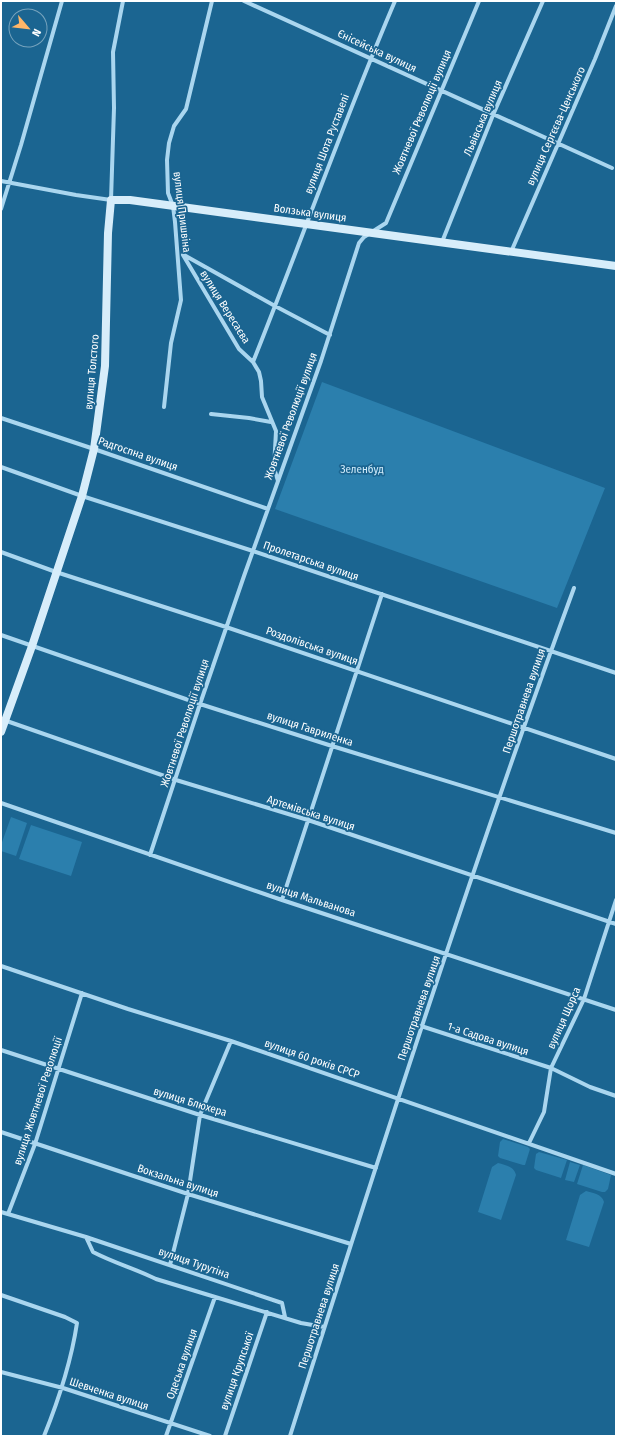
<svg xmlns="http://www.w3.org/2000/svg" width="617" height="1437" font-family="'Fira Sans Condensed',sans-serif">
	<rect width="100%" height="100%" fill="#1b6591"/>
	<!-- green -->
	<path fill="#2b7fad" d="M322 382 605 488 557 608 275 509Z
		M11 817 27 823 16 856 1 851V845Z
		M31 825 82 842 71 876 19 859Z
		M503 1139 528 1147 530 1149 525 1165H523L500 1158 498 1156 500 1142Z
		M539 1152 567 1160 561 1178 536 1170 534 1168 536 1154Z
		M570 1162 580 1165 574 1182 565 1180Z
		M498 1163C505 1165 514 1166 516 1175L501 1220 478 1212 492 1167Z
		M583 1165 611 1175 608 1189 605 1192H602L577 1184Z
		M586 1191C593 1193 602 1194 604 1202L589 1247 566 1240 580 1195Z"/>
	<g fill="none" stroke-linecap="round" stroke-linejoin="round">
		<!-- street -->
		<path stroke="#aad6ef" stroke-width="4" d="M244 1 612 168
			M1 181 76 195 111 200 114 108 113 52 123 1
			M1 209 21 145 62 1
			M442 242 493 115 543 1
			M511 252 595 59 616 6
			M183 255 239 349 253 362 259 372 261 381 262 397 276 431 274 468 278 481
			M184 255 275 306 330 335
			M253 362C301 242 344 120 395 1
			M164 407 171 343 181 300 175 222 173 206 168 193 167 160 169 143 174 126 186 109 212 1
			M211 414 249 418 271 422
			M1 418 94 449 268 509
			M1 467 82 496 253 551 616 673
			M1 552 56 572 226 627 616 759
			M1 635 200 704 332 746 616 833
			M1 719 176 780 308 820 616 924
			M1 803 282 900 616 1010
			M150 855 200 704 244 576 321 361 359 243 364 237 386 223 479 1
			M282 900 382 594
			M1 966 128 1009 231 1041 616 1174
			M421 1026 551 1068 590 1087 616 1096
			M1 1050 200 1115 376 1168
			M1 1132 188 1194 351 1244
			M529 1143 544 1112 551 1068 584 999 616 900
			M1 1212 86 1237 282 1303 285 1317
			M8 1214 35 1144 82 993
			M86 1237 93 1252C114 1263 136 1269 156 1279L301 1323 324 1327
			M170 1265 188 1194 200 1115 231 1041
			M1 1295 65 1317 77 1323C71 1363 59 1399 44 1436
			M1 1372 63 1388 210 1436
			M166 1436 215 1297
			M225 1436 267 1312
			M290 1436C380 1152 471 868 574 588"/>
		<!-- secondary -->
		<path stroke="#d7edfa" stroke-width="8" d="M1 732 32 646 82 496 94 449 105 366 108 233 111 200H130L616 266"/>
	</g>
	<g text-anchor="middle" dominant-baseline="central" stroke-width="3.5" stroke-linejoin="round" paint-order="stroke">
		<!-- street labels -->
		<g font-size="11" fill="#fff" stroke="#1b6591">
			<text transform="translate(377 51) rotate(25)">Єнісейська вулиця</text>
			<text transform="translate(422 112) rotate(-67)">Жовтневої Революції вулиця</text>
			<text transform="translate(483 118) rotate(-67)">Львівська вулиця</text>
			<text transform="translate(556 126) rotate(-66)">вулиця Сергєєва-Ценського</text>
			<text transform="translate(327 144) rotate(-69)">вулиця Шота Руставелі</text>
			<text transform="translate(182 212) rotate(83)">вулиця Пришвіна</text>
			<text transform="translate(310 213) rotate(8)">Волзька вулиця</text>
			<text transform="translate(225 307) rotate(58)">вулиця Вересаєва</text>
			<text transform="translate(92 372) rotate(-85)">вулиця Толстого</text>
			<text transform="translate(291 416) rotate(-70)">Жовтневої Революції вулиця</text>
			<text transform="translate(138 454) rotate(19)">Радгоспна вулиця</text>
			<text transform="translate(311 561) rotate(19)">Пролетарська вулиця</text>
			<text transform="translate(312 646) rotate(19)">Роздолівська вулиця</text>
			<text transform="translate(524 701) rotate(-71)">Першотравнева вулиця</text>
			<text transform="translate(185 723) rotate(-72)">Жовтневої Революції вулиця</text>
			<text transform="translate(310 729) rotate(18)">вулиця Гавриленка</text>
			<text transform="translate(311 813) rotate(18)">Артемівська вулиця</text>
			<text transform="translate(311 899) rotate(18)">вулиця Мальванова</text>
			<text transform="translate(419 1008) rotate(-71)">Першотравнева вулиця</text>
			<text transform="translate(564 1018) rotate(-66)">вулиця Щорса</text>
			<text transform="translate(488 1039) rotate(18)">1-а Садова вулиця</text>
			<text transform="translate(312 1059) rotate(19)">вулиця 60 років СРСР</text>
			<text transform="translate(38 1101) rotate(-72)">вулиця Жовтневої Революції</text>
			<text transform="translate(190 1102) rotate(17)">вулиця Блюхера</text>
			<text transform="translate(178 1181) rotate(18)">Вокзальна вулиця</text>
			<text transform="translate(194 1263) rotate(19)">вулиця Турутіна</text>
			<text transform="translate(319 1316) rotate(-72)">Першотравнева вулиця</text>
			<text transform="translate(182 1364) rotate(-71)">Одеська вулиця</text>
			<text transform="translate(237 1371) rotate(-71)">вулиця Крупської</text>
			<text transform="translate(109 1394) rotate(18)">Шевченка вулиця</text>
		</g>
		<!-- park labels -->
		<g font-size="11" fill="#d0ebfa" stroke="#1b6591">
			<text x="362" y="469">Зеленбуд</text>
		</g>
	</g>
	<!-- border -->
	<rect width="617" height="1437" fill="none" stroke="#ffffff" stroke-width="4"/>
	<!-- north arrow -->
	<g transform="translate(28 28) rotate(118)"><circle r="19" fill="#1b6591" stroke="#76a3bd"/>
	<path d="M0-3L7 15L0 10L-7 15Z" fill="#ffb668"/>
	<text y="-6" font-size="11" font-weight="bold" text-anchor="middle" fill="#ffffff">N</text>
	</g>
</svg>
